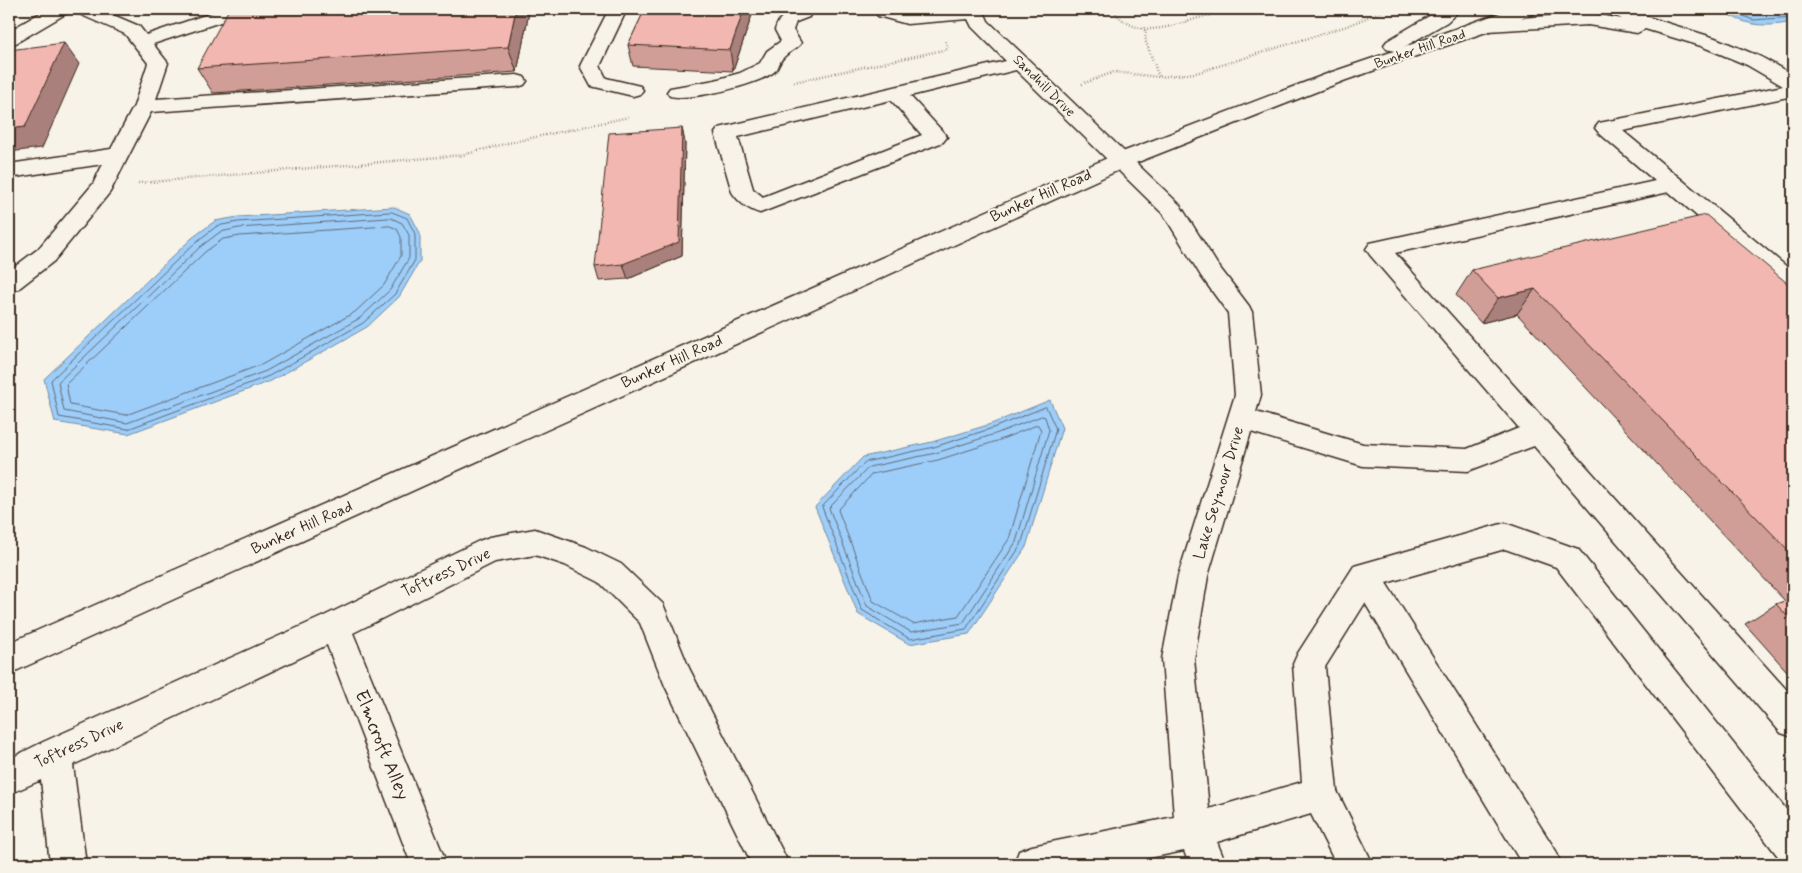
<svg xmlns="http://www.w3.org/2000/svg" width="1802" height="873" font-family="Mynerve,sans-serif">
	<rect width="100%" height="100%" fill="#f7f3e8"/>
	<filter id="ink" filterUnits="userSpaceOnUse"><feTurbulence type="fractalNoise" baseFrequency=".02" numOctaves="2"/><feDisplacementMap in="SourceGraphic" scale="10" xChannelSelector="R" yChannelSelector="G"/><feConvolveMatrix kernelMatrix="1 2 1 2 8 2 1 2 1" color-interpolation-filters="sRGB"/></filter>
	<g filter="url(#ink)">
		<!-- water -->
		<path fill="#9dcdf9" stroke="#768ca1" d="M1719 9H1793V22C1762 28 1746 26 1719 9Z
			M394 207 410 214 420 233V261L399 297 367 327 271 381 128 434 55 422 44 379 192 238 215 221 238 217Z
			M1050 400 1062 428 1026 547 969 634 909 644 858 614 815 507 863 457 932 442 991 424Z"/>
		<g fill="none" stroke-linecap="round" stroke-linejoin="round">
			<!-- shore -->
			<path stroke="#626b76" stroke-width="1" d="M1728 9 1753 20 1793 17
				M1742 9 1761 14 1793 11
				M392 212 407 218 415 234V260L395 294 363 323 269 376 128 429 59 417 51 380 196 242 217 226 238 222Z
				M391 218 402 223 409 235V258L390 290 360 318 266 371 127 423 64 411 58 382 200 247 220 232 239 228Z
				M390 226 397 229 401 237V256L384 285 355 312 263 364 126 415 70 405 66 384 205 252 223 239 240 236Z
				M1046 407 1056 429 1021 545 966 629 910 639 862 610 822 507 865 462 934 447 993 428Z
				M1042 416 1045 417 1049 430 1016 542 963 623 911 632 867 606 829 508 869 467 936 453 995 434Z
				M1038 425 1041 430 1009 539 958 616 913 624 873 601 838 510 872 474 938 460 997 441Z"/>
			<defs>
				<path id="minor" d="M47 9H69L67 13 16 43 9 45V31Z
					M75 9H99L139 26 146 35 223 9H250L248 13 153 44 168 63 156 99 517 75 524 77 527 81 524 85 517 87 151 112 110 192 54 261 18 289 9 292V271L38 249 93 184 103 164 9 178V164L111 149 134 106 148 63 125 34 77 13Z
					M609 9H627L600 66 606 78 640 86 643 90 640 94 633 96 591 86 580 66Z
					M797 9H809L811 13 809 17 796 22 793 30 801 43C796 50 788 52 783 58 779 61 779 68 775 71 759 85 690 101 670 96L667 92 670 88 715 80 740 73 760 63 767 51 781 41 775 30C779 17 784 14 797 9Z
					M878 9H894L907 12 983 9 988 21 1180 205 1217 264 1249 306 1252 312 1261 395 1256 412 1363 444 1467 449 1519 428 1370 255 1366 249 1370 243 1655 181 1599 133 1595 128 1599 123 1783 86 1747 65 1701 46 1645 29 1637 33 1588 25 1488 31 1481 29 1479 25 1481 21 1588 13 1622 19 1609 13 1607 9H1631L1651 18 1715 38 1761 57 1793 75V96L1623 131 1793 272V294L1784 291 1669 192 1395 253 1793 697V737L1781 733 1534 446 1468 471 1363 466 1251 432 1208 576 1194 659 1209 809 1302 782 1293 664 1298 653 1354 566 1505 523 1578 549 1793 818V864L1780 859 1556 567 1505 549 1386 583 1556 851 1561 864H1522L1365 603 1325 667 1337 791 1373 864H1336L1311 814 1217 842 1226 864H1189L1184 851 1119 864H1014L1019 851 1032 846 1174 817 1162 659 1178 576 1235 395 1228 313 1201 276 1164 215 1016 70 910 96 943 132 947 137 943 142 760 213C749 210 738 202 732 192L715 133 719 128 1006 61 972 27 968 19 907 24 878 16 876 12ZM891 100 922 135 763 197 753 189 738 137Z
					M535 529 586 547 621 564 663 604 689 668 789 864H752L665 686 640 623 599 582 565 565 535 555 495 562 353 633 447 864H411L327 645 73 765 86 864H50L41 780 9 794V759L43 742 324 616 479 541 490 537Z"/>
				<path id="major" d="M1441 9H1461L1447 22 1404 47 1511 9H1536L1534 13 1495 29 1346 80 1128 166 9 674V643L1112 156 1332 72 1394 51 1387 49 1384 45 1387 41Z"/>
			</defs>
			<!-- minor casing -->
			<use href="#minor" stroke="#3b2a1e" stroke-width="3"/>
			<!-- major casing -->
			<use href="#major" stroke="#3b2a1e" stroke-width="3"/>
			<!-- path -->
			<path stroke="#3b2a1e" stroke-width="2.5" stroke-dasharray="0.5 2.5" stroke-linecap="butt" d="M1112 9C1139 44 1174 24 1209 15L1213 11
				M1145 30 1146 42 1159 77
				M794 82 948 49 945 40
				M1082 84 1114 72 1159 77 1196 73 1347 26 1387 9
				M138 183 463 155 508 143 629 117"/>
			<!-- minor -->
			<use href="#minor" fill="#f7f3e8" fill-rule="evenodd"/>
			<!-- major -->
			<use href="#major" fill="#f7f3e8" fill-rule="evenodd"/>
		</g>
		<!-- wall -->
		<path fill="#d09d97" stroke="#3b2a1e" d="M645 9H754L733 71 633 66 628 45Z
			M529 12 517 72 213 93 197 68Z
			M682 128 685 143 682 256 628 279 599 281 595 267Z
			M1472 270 1793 288V678L1745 624 1776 604 1785 601 1517 314 1481 323 1456 295Z"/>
		<!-- shaded-wall -->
		<path fill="#a9807b" stroke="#3b2a1e" d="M516 9H528L529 12 517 72 508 47Z
			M744 9H754L733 71 730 50Z
			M64 43 79 64 42 148 9 152V129Z
			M682 128 685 143 682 256 628 279 623 264Z
			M1535 289 1517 314 1481 323 1498 298Z"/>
		<!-- building -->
		<path fill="#f2b7b0" stroke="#3b2a1e" d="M229 9H516L508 47 197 68Z
			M645 9H744L730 50 628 45Z
			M64 43 25 127 9 129V50Z
			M682 128 679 242 623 264 595 267 609 133Z
			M1706 215 1793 288V555L1535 289 1498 298 1472 270Z
			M1793 598V622L1776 604Z"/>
	</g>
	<g text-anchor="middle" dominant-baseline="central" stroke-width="4" stroke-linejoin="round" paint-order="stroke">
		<!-- far-street labels -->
		<g font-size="14" fill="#3b2a1e" stroke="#f7f3e8">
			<text transform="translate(1420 49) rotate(-19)">Bunker Hill Road</text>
			<text transform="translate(1044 86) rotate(45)">Sandhill Drive</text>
		</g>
		<!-- street labels -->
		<g font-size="16" fill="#3b2a1e" stroke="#f7f3e8">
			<text transform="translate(1041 196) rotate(-24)">Bunker Hill Road</text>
			<text transform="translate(672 362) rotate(-24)">Bunker Hill Road</text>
			<text transform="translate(1219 493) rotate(-73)">Lake Seymour Drive</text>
			<text transform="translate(302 528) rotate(-24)">Bunker Hill Road</text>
			<text transform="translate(446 573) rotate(-25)">Toftress Drive</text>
			<text transform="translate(79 744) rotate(-25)">Toftress Drive</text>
		</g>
		<!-- near-street labels -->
		<g font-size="19" fill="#3b2a1e" stroke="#f7f3e8">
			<text transform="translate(382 745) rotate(68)">Elmcroft Alley</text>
		</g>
	</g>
	<!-- margin -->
	<rect width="1802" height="873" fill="none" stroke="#f7f3e8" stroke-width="30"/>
	<rect x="15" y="15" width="1772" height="843" fill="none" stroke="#3b2a1e" stroke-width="2" filter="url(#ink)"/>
</svg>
